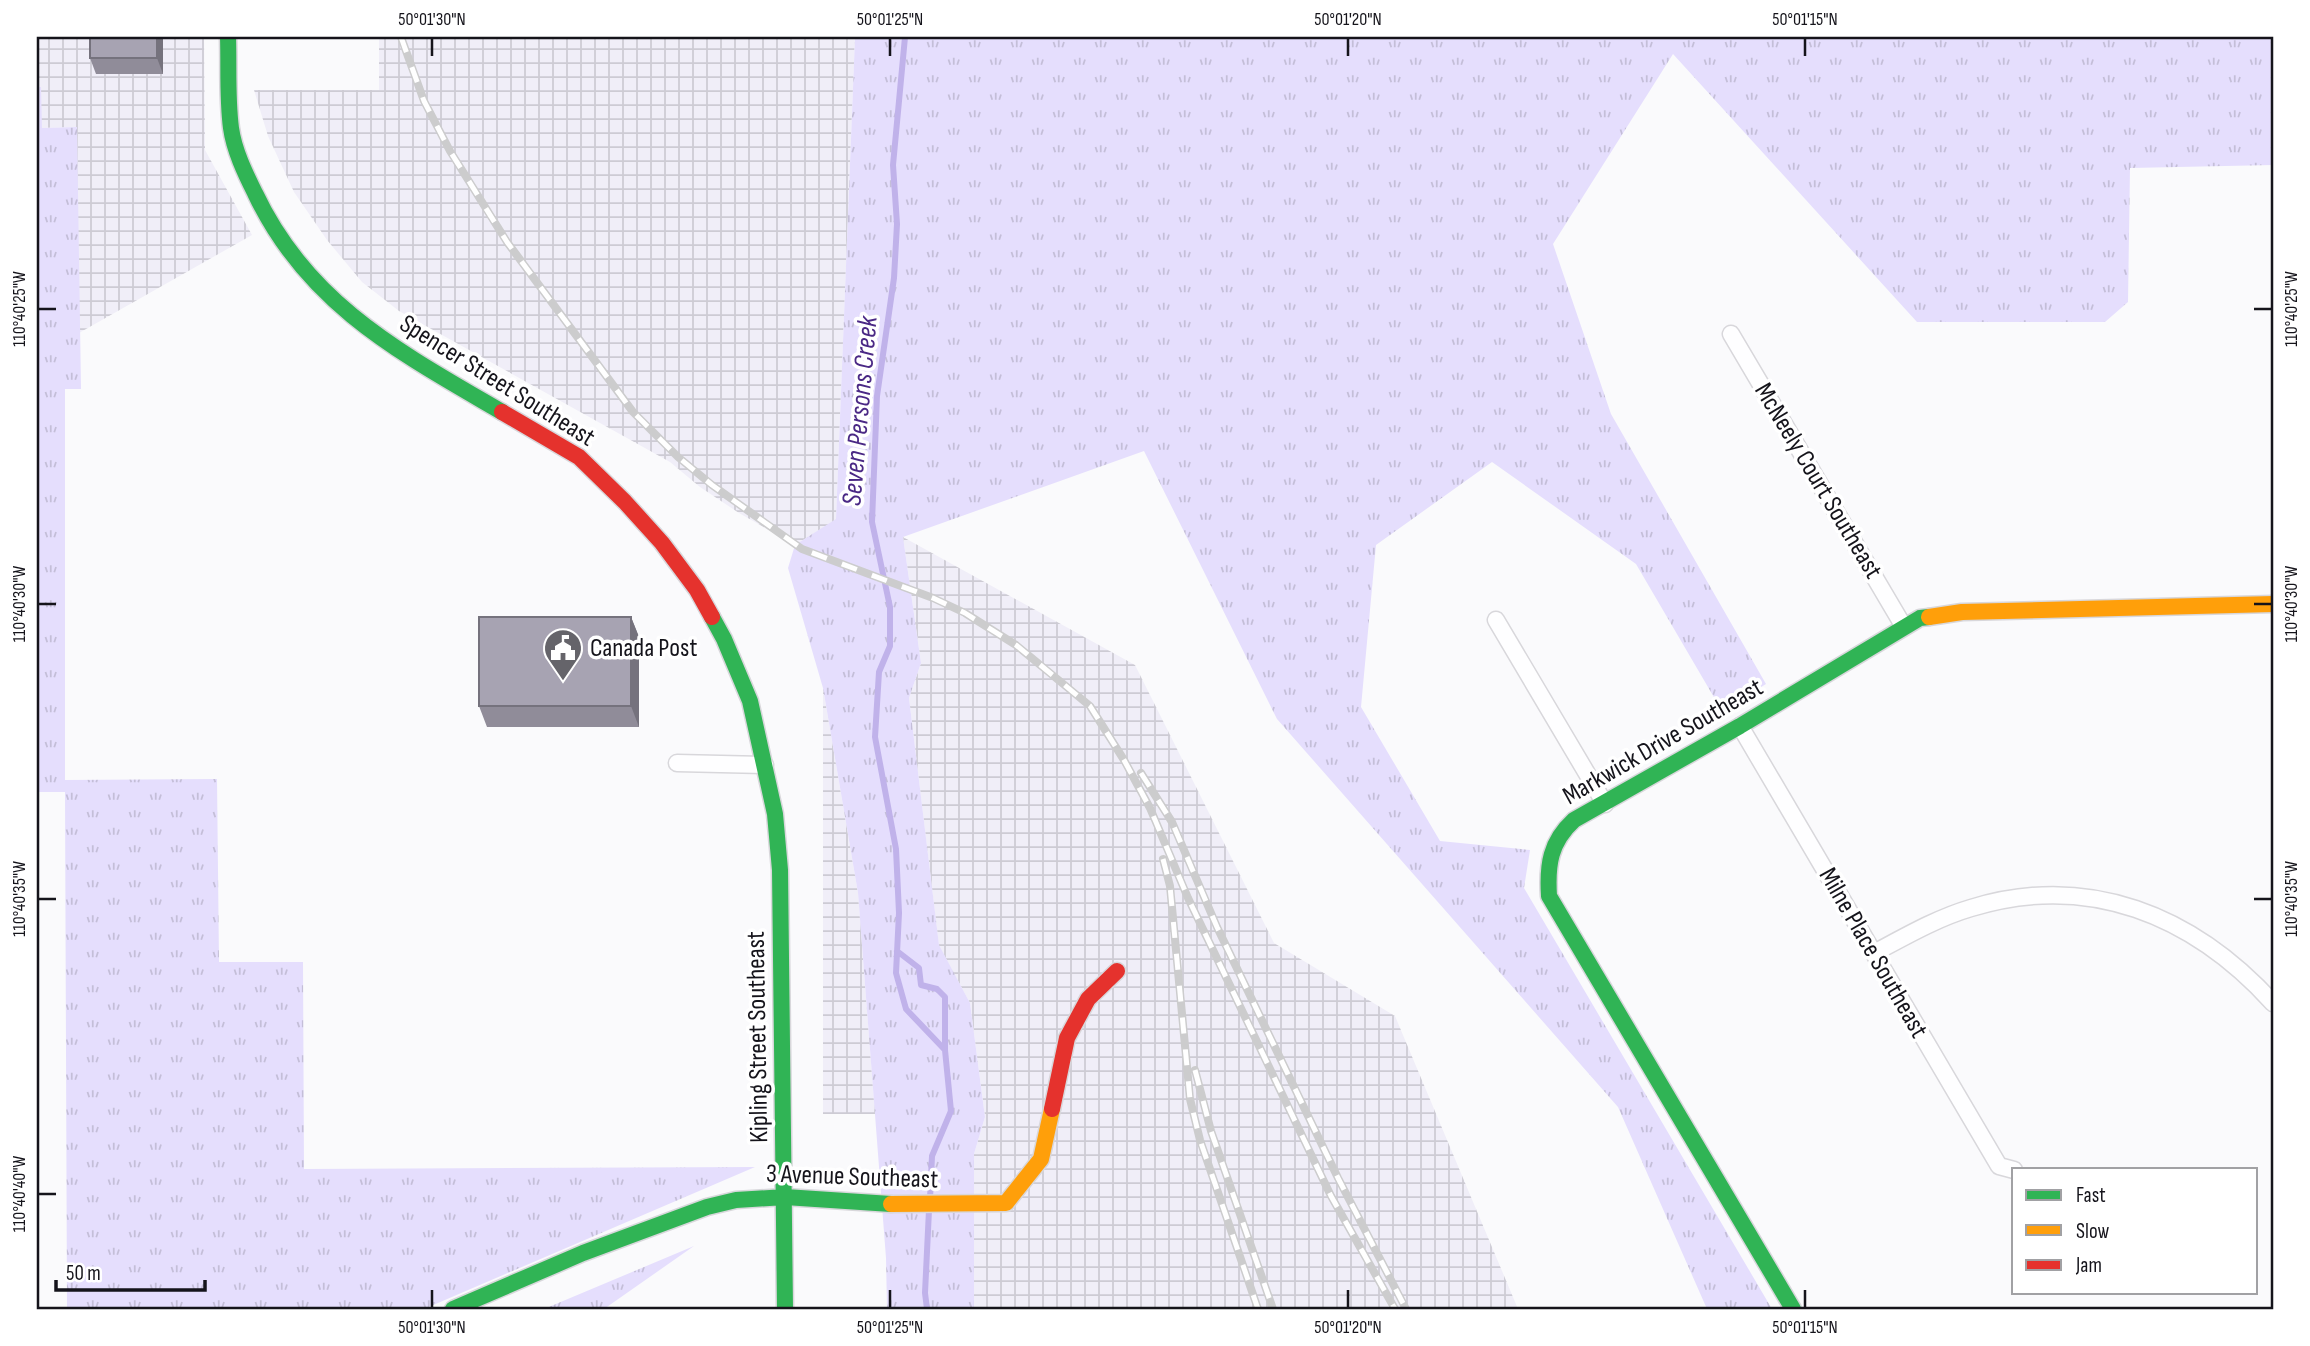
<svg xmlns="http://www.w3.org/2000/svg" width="2310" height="1346" font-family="'Sofia Sans Condensed',sans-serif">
	<defs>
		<pattern id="industrial-grid" width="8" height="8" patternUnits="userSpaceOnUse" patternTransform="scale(1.75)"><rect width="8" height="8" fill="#f0eef8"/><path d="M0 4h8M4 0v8" fill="none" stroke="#cdcbd4"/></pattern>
		<pattern id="grass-tufts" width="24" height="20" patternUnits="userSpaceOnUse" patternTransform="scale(1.75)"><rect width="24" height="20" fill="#e5defd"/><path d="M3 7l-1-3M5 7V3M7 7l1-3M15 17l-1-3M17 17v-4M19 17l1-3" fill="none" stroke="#c4bed8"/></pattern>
	</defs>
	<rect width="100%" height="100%" fill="#fafafc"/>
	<!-- industrial -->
	<path fill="url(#industrial-grid)" d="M37 37H204L205 150 252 235 79 333 77 127 41 128V87H37Z
		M379 37H855L836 520 795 545 739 513 700 487 670 462 399 311 362 282 327 240 294 192 268 136 254 90H379Z
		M903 537 1135 665 1274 943 1395 1016 1518 1309H974V1154L985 1117 970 1003 939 946 909 698 921 663Z
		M823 688 858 893 875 1114H823Z"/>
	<!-- grass -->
	<path fill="url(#grass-tufts)" d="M855 37H2273V165L2130 168 2128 302 2105 322H1917L1673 54 1553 244 1611 414 1766 684 1722 711 1636 564 1492 462 1376 545 1361 707 1440 841 1530 850 1524 888 1772 1309H1707L1618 1107 1277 719 1144 451 903 537 921 663 909 698 939 945 970 1003 985 1117 974 1154V1309H887L886 1258 858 893 823 688 788 568 795 545 836 519Z
		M37 87H41L42 128 77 127 81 389H65V780L217 779 219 962H303L304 1169 755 1167 424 1309H67L65 792H37Z
		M694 1246 604 1309H544Z"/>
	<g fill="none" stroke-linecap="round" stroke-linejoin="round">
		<!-- stream -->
		<path stroke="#c0b2ea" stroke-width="6" d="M905 37 893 165 897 224 894 278 877 396 872 522 890 607V646L879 672 875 737 896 849 899 913 896 973 906 1009 945 1050 951 1111 932 1156 930 1199
			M897 951 919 968 921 985 937 989 945 997V1050
			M927 1309 925 1293 929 1210"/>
		<defs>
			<path id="street" d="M1731 334 1904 627
				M1496 620 1605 804
				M1740 726 1999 1166 2014 1170
				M677 763 765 765
				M1874 953C1906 936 1937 918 1971 908 2088 872 2193 915 2273 1003"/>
			<path id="fast" d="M228 37C229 67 227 98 231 128 234 150 245 173 255 193 307 304 401 353 502 412
				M712 617 724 639 750 701 775 814 780 870 785 1309
				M453 1309 583 1253 707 1207 736 1200 785 1197 891 1204
				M1793 1309 1549 896C1547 865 1550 842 1574 820L1740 726 1920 618 1929 617"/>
			<path id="slow" d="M1929 617 1962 612 2273 604
				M891 1204 1006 1203 1041 1159 1052 1109"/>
			<path id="jam" d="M502 412 579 457 625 502 662 543 697 590 712 617
				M1052 1109 1067 1038 1088 999 1117 971"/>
		</defs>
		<!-- street casing -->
		<use href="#street" stroke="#d8d7db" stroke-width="19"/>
		<!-- fast casing -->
		<use href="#fast" stroke="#d8d7db" stroke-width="19"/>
		<!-- slow casing -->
		<use href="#slow" stroke="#d8d7db" stroke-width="19"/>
		<!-- jam casing -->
		<use href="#jam" stroke="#d8d7db" stroke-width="19"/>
		<!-- street -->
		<use href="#street" stroke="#fefeff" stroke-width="16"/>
		<!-- fast -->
		<use href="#fast" stroke="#30b455" stroke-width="16"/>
		<!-- slow -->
		<use href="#slow" stroke="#ff9f0a" stroke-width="16"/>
		<!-- jam -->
		<use href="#jam" stroke="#e5322d" stroke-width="16"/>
		<defs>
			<path id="rail" d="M401 37 424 101 450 151 507 242 633 412 678 457 712 485 802 549 933 598 965 613 1016 645 1090 706 1124 760 1150 808 1188 898 1331 1196 1395 1309
				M1141 773 1172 822 1217 927 1338 1178 1406 1309
				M1163 859 1170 886 1190 1099 1200 1140 1258 1309
				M1195 1070 1211 1131 1273 1309"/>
		</defs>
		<!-- rail casing -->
		<use href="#rail" stroke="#cccccd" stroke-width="8"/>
		<!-- rail -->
		<use href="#rail" stroke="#fff" stroke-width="5" stroke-dasharray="16" stroke-linecap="butt"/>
	</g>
	<!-- wall -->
	<path fill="#908c99" d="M163 37V74H96L90 58Z
		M631 617 639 637V727H487L479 706Z"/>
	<!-- shaded-wall -->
	<path fill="#75727d" d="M157 37H163V74L157 58Z
		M631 617 639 637V727L631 706Z"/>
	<!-- building -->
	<path fill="#a7a3b2" stroke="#75727d" stroke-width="2" d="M90 37H157V58H90Z
		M479 617H631V706H479Z"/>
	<!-- ticks -->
	<path fill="none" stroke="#15141b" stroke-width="2.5" d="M432 38V56M890 38V56M1348 38V56M1805 38V56M38 309H56M2254 309H2272M38 604H56M2254 604H2272M38 899H56M2254 899H2272M38 1194H56M432 1290V1308M890 1290V1308M1348 1290V1308M1805 1290V1308"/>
	<!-- icons -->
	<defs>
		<symbol id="civic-pin" viewBox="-11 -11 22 30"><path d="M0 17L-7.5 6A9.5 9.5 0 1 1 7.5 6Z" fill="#65646a" stroke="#fff"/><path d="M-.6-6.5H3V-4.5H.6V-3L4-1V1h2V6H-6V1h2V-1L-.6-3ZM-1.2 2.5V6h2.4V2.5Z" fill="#fff"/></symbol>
	</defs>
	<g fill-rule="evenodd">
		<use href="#civic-pin" x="541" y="626" width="44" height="60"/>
	</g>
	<g text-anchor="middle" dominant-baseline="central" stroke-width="7" stroke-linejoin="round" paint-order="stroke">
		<!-- street labels -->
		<g font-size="26" fill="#15141b" stroke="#fff">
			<text transform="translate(497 381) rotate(32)">Spencer Street Southeast</text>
			<text transform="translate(1818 481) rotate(59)">McNeely Court Southeast</text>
			<text transform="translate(1663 742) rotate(-30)">Markwick Drive Southeast</text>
			<text transform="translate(1873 953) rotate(60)">Milne Place Southeast</text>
			<text transform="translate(758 1037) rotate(-91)">Kipling Street Southeast</text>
			<text transform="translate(852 1177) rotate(2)">3 Avenue Southeast</text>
		</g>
		<!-- poi labels -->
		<g font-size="26" fill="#15141b" stroke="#fff" text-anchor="start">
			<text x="590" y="648">Canada Post</text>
		</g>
		<!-- water labels -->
		<g font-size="28" font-style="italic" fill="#4a2885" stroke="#fff">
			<text transform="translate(860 411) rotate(-85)">Seven Persons Creek</text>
		</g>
	</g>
	<!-- border -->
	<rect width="2310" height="1346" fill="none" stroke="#ffffff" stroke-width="77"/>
	<!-- legend -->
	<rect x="2012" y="1168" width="245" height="126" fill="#ffffff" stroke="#a1a1a4" stroke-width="2"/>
	<rect x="2026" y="1190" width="35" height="10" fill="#30b455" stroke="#a1a1a4" stroke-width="2"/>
	<text x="2076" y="1202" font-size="21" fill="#15141b">Fast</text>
	<rect x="2026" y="1225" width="35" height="10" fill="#ff9f0a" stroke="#a1a1a4" stroke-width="2"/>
	<text x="2076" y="1238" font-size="21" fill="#15141b">Slow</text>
	<rect x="2026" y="1260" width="35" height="10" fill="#e5322d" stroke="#a1a1a4" stroke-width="2"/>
	<text x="2076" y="1272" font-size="21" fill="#15141b">Jam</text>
	<!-- scale -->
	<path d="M56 1280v10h149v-10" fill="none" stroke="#15141b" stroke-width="3.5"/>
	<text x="66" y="1280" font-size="21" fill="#15141b" stroke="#ffffff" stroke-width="5" paint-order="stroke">50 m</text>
	<rect x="38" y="38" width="2234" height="1270" fill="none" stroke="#15141b" stroke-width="2.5"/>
	<g font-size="18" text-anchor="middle" fill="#15141b">
		<text x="432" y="25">50°01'30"N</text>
		<text x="890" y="25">50°01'25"N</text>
		<text x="1348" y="25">50°01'20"N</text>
		<text x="1805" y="25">50°01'15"N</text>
		<text transform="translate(2291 309) rotate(-90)" y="6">110°40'25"W</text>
		<text transform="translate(19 309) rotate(-90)" y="6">110°40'25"W</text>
		<text transform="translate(2291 604) rotate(-90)" y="6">110°40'30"W</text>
		<text transform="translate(19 604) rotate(-90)" y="6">110°40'30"W</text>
		<text transform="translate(2291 899) rotate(-90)" y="6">110°40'35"W</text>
		<text transform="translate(19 899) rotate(-90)" y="6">110°40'35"W</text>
		<text transform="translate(19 1194) rotate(-90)" y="6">110°40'40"W</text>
		<text x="432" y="1333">50°01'30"N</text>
		<text x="890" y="1333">50°01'25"N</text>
		<text x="1348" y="1333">50°01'20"N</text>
		<text x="1805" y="1333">50°01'15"N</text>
	</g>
</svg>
